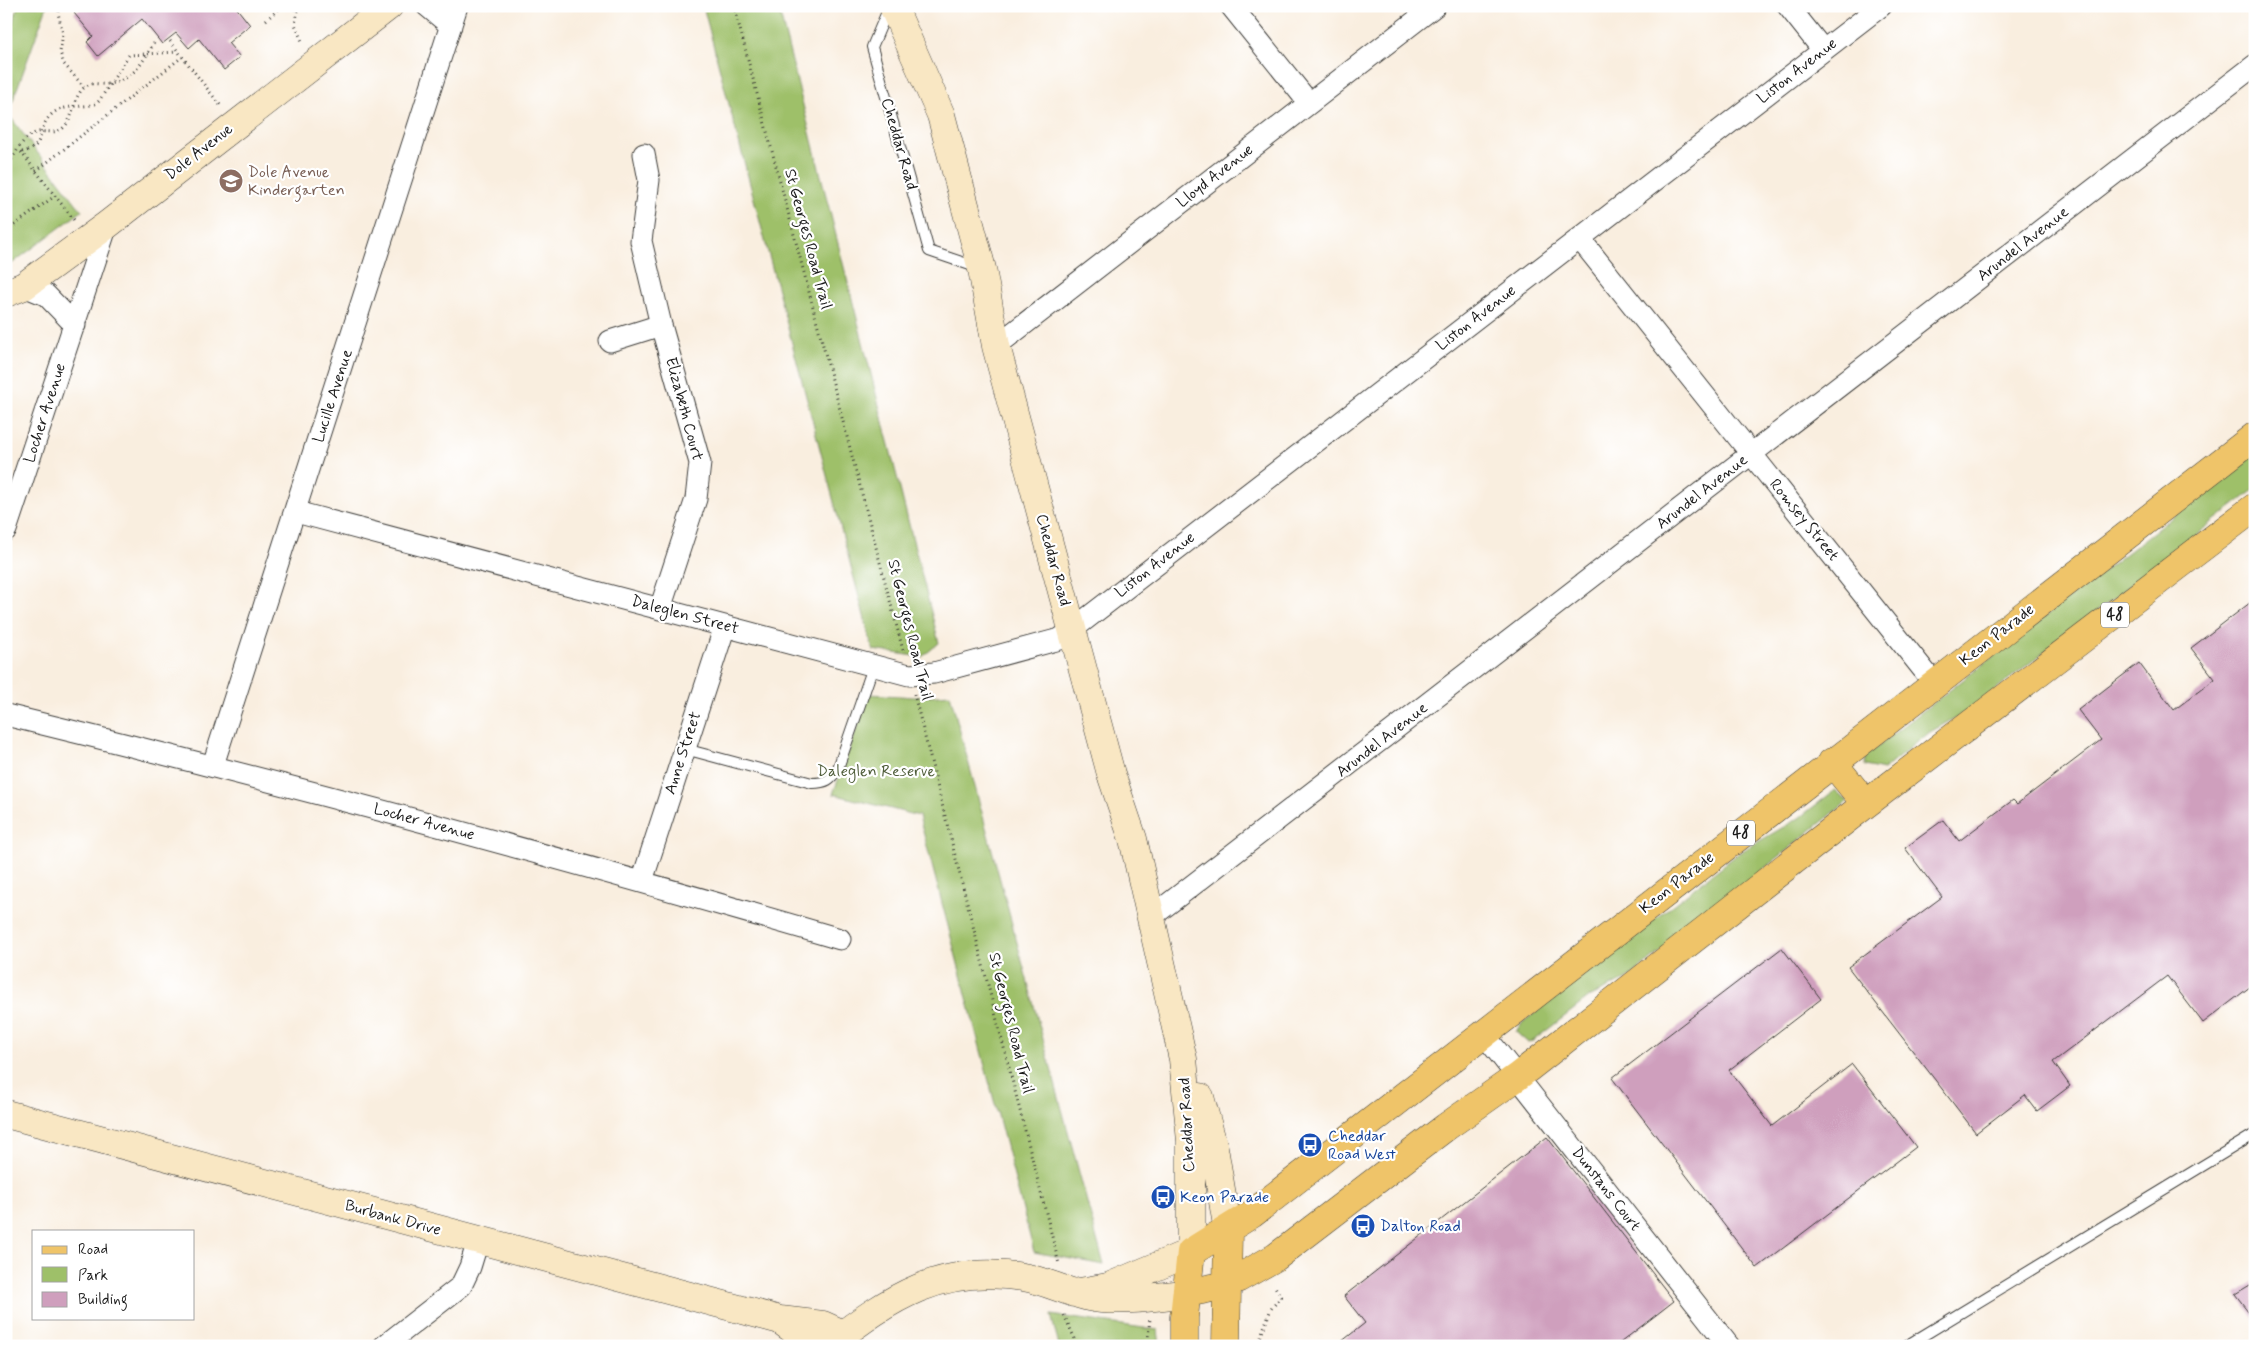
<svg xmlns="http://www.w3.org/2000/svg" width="2261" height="1352" font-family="Mynerve,sans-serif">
	<rect width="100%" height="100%" fill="#fff"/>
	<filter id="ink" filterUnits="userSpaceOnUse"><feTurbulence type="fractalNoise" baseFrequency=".02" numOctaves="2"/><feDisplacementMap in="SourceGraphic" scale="10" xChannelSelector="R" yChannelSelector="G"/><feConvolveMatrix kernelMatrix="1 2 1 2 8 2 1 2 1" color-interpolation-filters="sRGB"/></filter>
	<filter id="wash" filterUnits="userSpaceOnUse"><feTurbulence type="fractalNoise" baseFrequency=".0096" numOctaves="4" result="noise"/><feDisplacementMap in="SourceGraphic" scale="20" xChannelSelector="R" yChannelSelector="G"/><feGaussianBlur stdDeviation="1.12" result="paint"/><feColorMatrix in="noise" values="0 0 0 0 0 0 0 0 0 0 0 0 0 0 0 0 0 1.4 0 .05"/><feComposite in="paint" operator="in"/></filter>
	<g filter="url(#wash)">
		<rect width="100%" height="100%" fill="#f9eedf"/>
		<!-- green -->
		<path fill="#9ec069" stroke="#5d6e42" d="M18 6H47L8 114 82 211 6 268V44Z
			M703 6H778L939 643 922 657 873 650Z
			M2255 453V489L1969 710 1930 732 1883 770 1865 766V756Z
			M869 694 915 697 950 694 1104 1265 1034 1252 919 816 833 794Z
			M1835 790 1848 801 1627 979 1591 996 1533 1041 1527 1042 1516 1032 1523 1022 1739 853 1799 818Z
			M1051 1315 1158 1330 1160 1346H1059Z"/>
		<g id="blocks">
			<!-- building -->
			<path fill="#cf9fbd" d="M83 6H235L250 25 228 43 240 57 224 70 199 39 189 48 176 33 162 44 142 19 98 56 87 42 93 36 74 13Z
				M2255 599V983L2203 1023 2167 976 2053 1062 2070 1086 2037 1111 2025 1095 1976 1133 1848 967 1942 897 1905 848 1943 820 1959 841 2013 800 2017 804 2101 740 2078 710 2139 663 2174 710 2215 679 2191 648Z
				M1782 948 1821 999 1729 1070 1772 1126 1852 1064 1916 1147 1757 1268 1612 1078Z
				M1547 1137 1674 1301 1616 1346H1336L1365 1323 1344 1296Z
				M2255 1282V1320L2235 1294Z"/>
		</g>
	</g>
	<g filter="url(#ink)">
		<use href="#blocks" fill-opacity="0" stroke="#3d3c39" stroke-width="1"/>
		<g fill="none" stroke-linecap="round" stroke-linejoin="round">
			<defs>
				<path id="lane" d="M889 7 872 47 929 251 979 268
					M685 749 812 783C826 783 831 780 838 768L873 667
					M1906 1346 2255 1134"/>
				<path id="street" d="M427 6 451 26
					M1231 6 1309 103
					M1788 6 1823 50
					M644 154 649 180 641 241 661 325 700 463 696 499 660 609
					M1580 239 1934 683
					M24 286 46 295 75 325
					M610 341 661 325
					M996 346 1435 6
					M296 512 909 675 934 673 1060 639 1881 6
					M6 530 107 225
					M6 715C286 783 563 858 840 939
					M213 765 457 6
					M642 881 725 626
					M1150 918 2255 65
					M1483 1033 1729 1346
					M384 1346 461 1286 470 1267 478 1241"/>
				<path id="secondary" d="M893 6 941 115 982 269 996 346 1111 774 1133 839 1183 1059 1191 1141V1252L1108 1287 1074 1293
					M6 293 24 286 107 225 389 6
					M1200 1097 1214 1148 1228 1231
					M6 1114 780 1320 823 1325 843 1334
					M780 1320 795 1331 809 1346
					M829 1345C891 1297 941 1264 1023 1277 1046 1281 1066 1292 1089 1297 1116 1303 1159 1297 1187 1293"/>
				<path id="primary" d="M1832 762 1866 804
					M1187 1293 1217 1287 1239 1278 1276 1257 1446 1127 1517 1077 1866 804 2255 507
					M1184 1346V1317L1191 1252 1252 1214 2255 436
					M1226 1346 1228 1231"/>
			</defs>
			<!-- lane casing -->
			<use href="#lane" stroke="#3d3c39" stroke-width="12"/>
			<!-- street casing -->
			<use href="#street" stroke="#3d3c39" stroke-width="23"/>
			<!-- secondary casing -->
			<use href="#secondary" stroke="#3d3c39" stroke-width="29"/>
			<!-- primary casing -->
			<use href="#primary" stroke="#3d3c39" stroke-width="29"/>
			<!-- path -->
			<path stroke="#3d3c39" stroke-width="3" stroke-dasharray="1 4" stroke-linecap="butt" d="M60 6 58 13 63 34 60 52 64 64 84 87
				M285 6 298 10
				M299 6 295 24 303 44
				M734 6 904 654
				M266 20 282 6
				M170 41 220 105
				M21 152 74 220
				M22 152C47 147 36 129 51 115 62 104 82 108 96 104L99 101 129 55 178 52
				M6 168C15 156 21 138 35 133 45 129 56 136 64 127 75 117 72 97 85 87 92 81 99 85 107 84 133 81 142 63 154 43
				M36 171 182 57
				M6 231 55 196
				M914 694 1059 1264
				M1064 1315 1078 1346
				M1147 1346 1150 1319
				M1257 1346 1271 1309 1281 1297 1274 1285"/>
			<!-- lane -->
			<use href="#lane" stroke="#fff" stroke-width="10"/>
			<!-- street -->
			<use href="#street" stroke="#fff" stroke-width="21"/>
			<!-- secondary -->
			<use href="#secondary" stroke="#f9e7c3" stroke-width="28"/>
			<!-- primary -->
			<use href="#primary" stroke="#efc469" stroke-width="28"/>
		</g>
	</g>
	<!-- icons -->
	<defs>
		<symbol id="school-disc" viewBox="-11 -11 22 22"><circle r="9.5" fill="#8d6e63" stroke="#fff"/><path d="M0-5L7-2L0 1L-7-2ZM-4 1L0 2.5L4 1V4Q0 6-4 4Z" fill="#fff"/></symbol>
		<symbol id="bus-disc" viewBox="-11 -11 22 22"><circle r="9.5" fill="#1a4fb4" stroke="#fff"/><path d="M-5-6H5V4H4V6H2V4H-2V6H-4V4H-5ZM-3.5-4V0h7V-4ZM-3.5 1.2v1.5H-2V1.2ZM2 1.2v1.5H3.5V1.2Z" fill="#fff"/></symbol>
	</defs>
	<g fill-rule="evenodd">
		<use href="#school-disc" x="217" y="167" width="28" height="28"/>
		<use href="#bus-disc" x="1296" y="1131" width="28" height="28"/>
		<use href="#bus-disc" x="1149" y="1183" width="28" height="28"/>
		<use href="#bus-disc" x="1349" y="1212" width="28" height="28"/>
	</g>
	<g text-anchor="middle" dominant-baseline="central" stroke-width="4.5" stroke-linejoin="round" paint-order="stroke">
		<!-- shield labels -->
		<g fill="#fff" stroke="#606060" stroke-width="1">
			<rect x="2101" y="602.5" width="28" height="25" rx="4"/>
			<rect x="1727" y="820.5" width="28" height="25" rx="4"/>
		</g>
		<g font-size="15" font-weight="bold" fill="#1c1c1c">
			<text x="2115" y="615">48</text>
			<text x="1741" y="833">48</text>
		</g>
		<!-- street labels -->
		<g font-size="16" fill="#1c1c1c" stroke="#fff">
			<text transform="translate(1797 71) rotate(-38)">Liston Avenue</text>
			<text transform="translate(899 144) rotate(74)">Cheddar Road</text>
			<text transform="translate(199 152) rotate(-38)">Dole Avenue</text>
			<text transform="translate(1215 176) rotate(-38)">Lloyd Avenue</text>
			<text transform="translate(808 239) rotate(75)">St Georges Road Trail</text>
			<text transform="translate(2023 244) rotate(-38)">Arundel Avenue</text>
			<text transform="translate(1476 318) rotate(-38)">Liston Avenue</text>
			<text transform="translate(333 396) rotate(-72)">Lucille Avenue</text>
			<text transform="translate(684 409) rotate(75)">Elizabeth Court</text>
			<text transform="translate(45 413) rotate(-72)">Locher Avenue</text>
			<text transform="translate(1702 492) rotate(-38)">Arundel Avenue</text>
			<text transform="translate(1804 520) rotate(51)">Romsey Street</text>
			<text transform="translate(1053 560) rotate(75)">Cheddar Road</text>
			<text transform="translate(1155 565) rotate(-38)">Liston Avenue</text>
			<text transform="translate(685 615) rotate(15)">Daleglen Street</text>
			<text transform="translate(910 630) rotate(76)">St Georges Road Trail</text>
			<text transform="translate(1997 635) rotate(-38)">Keon Parade</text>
			<text transform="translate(1382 740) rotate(-38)">Arundel Avenue</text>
			<text transform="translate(683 753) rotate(-72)">Anne Street</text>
			<text transform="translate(424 822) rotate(15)">Locher Avenue</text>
			<text transform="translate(1677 883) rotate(-38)">Keon Parade</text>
			<text transform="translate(1011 1023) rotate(76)">St Georges Road Trail</text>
			<text transform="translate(1187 1125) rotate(-93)">Cheddar Road</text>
			<text transform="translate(1606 1189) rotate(52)">Dunstans Court</text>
			<text transform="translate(393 1218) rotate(15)">Burbank Drive</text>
		</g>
		<!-- education labels -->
		<g font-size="16" fill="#785e54" stroke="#fff" text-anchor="start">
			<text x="248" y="172">Dole Avenue<tspan x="248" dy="18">Kindergarten</tspan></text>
		</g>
		<!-- park labels -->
		<g font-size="16" fill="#505e3b" stroke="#fff">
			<text x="876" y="771">Daleglen Reserve</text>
		</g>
		<!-- transit labels -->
		<g font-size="16" fill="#164399" stroke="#fff" text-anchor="start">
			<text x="1328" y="1136">Cheddar<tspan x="1328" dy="18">Road West</tspan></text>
			<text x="1180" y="1197">Keon Parade</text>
			<text x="1380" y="1226">Dalton Road</text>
		</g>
	</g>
	<!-- margin -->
	<rect width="2261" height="1352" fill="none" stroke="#fff" stroke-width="25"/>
	<!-- legend -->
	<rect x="32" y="1230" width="162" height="90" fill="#ffffff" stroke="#a4a4a4"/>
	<rect x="42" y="1246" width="25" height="8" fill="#efc469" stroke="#a4a4a4"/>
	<text x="78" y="1254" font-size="15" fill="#1c1c1c">Road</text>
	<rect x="42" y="1267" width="25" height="15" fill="#9ec069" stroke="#a4a4a4"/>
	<text x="78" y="1280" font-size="15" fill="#1c1c1c">Park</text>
	<rect x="42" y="1292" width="25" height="15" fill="#cf9fbd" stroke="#a4a4a4"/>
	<text x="78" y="1304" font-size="15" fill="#1c1c1c">Building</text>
</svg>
